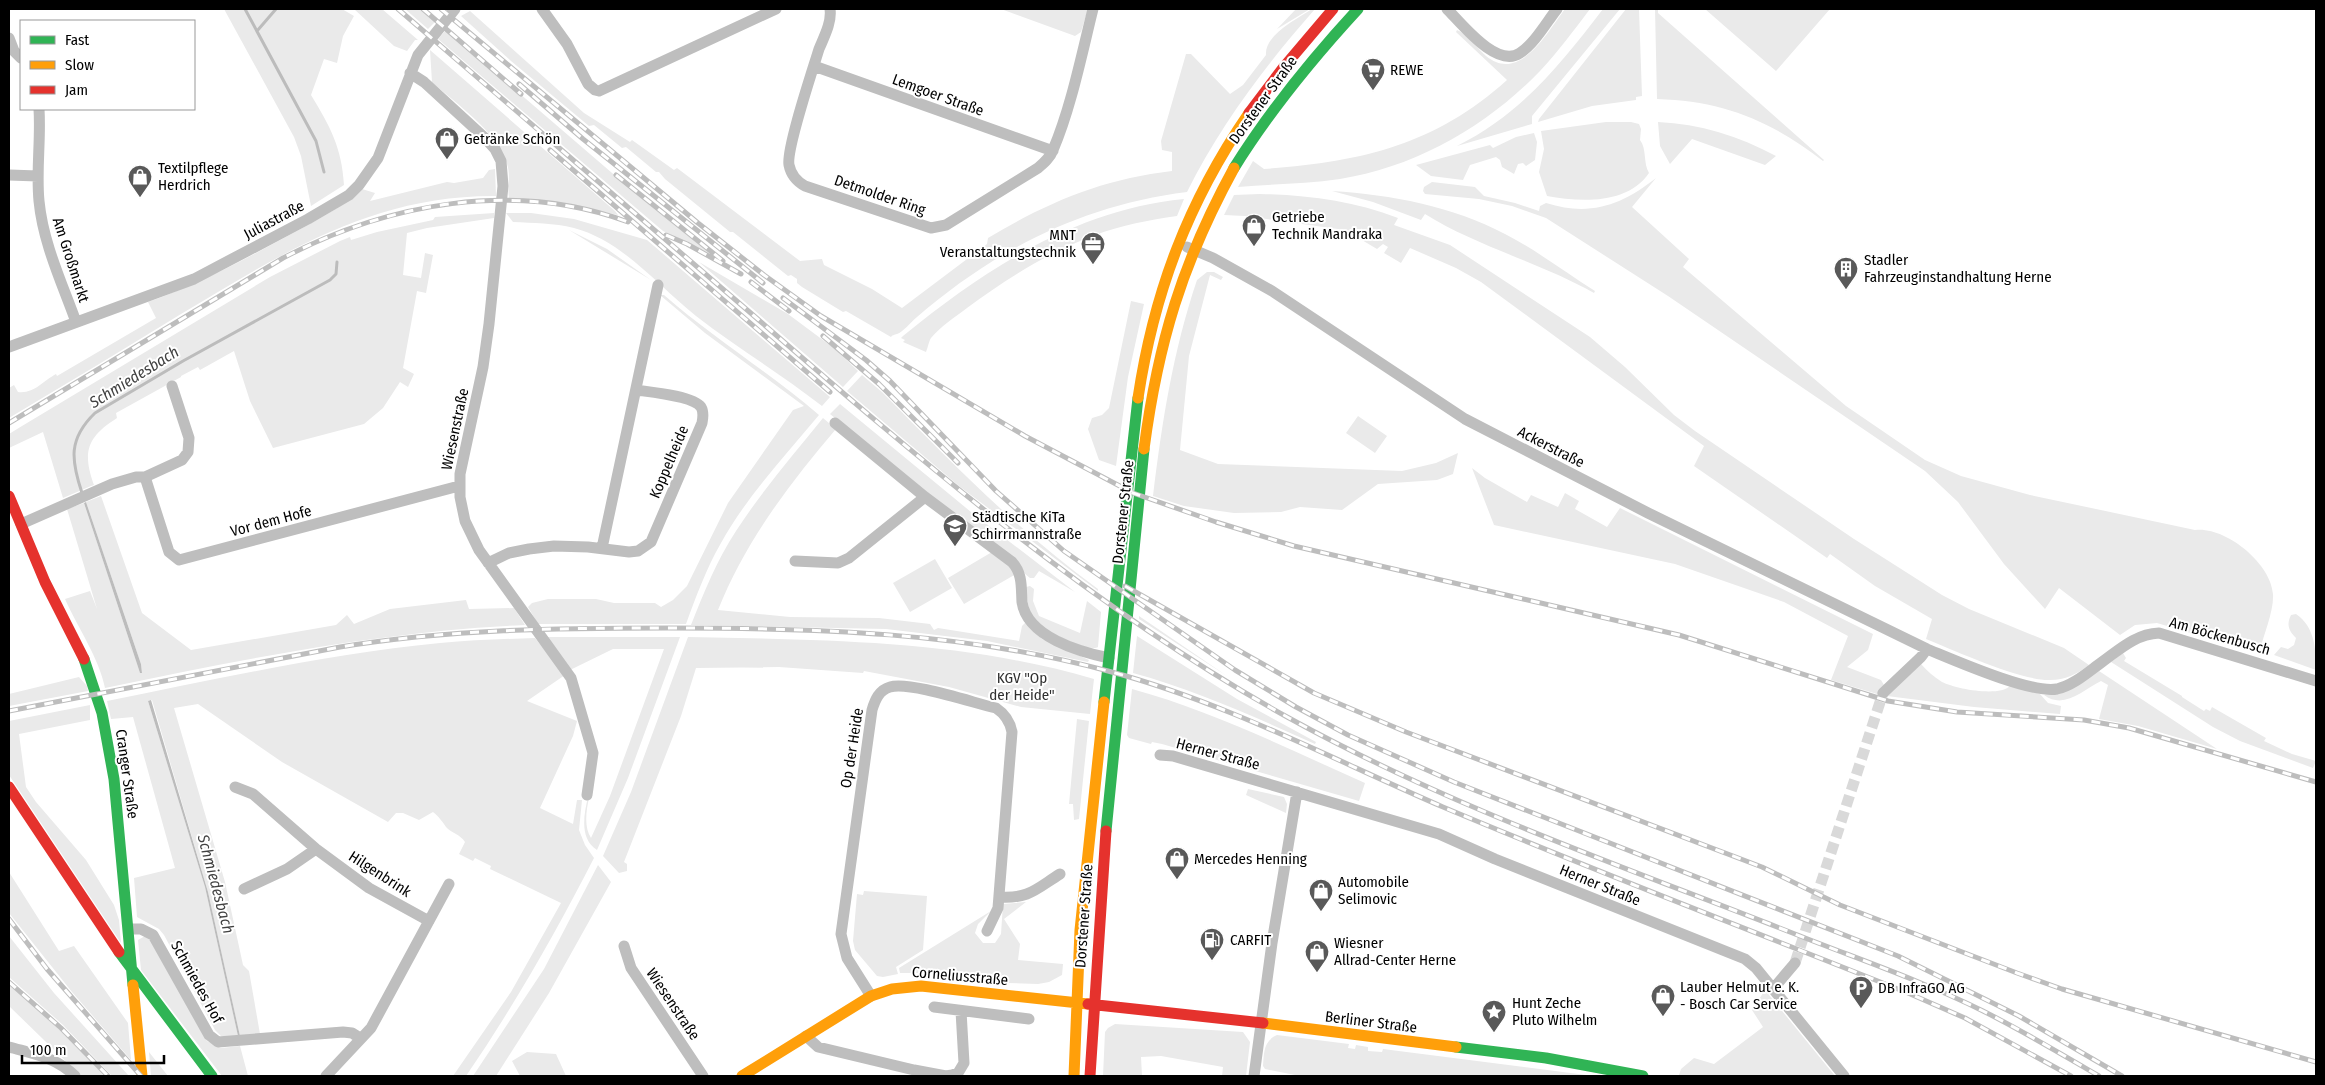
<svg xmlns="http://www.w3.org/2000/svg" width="2325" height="1085" font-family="'Fira Sans Condensed',sans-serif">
	<rect width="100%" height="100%" fill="#fff"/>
	<!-- green -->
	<path fill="#eaeaea" d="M224 9H342L354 16 343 36 337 63 324 59 311 95C330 126 342 148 344 185L311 206 301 156 294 137Z
		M354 9H382L418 40H415L407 51 394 46Z
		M405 9H421L436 21 428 29Z
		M1001 9H1088L1081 32 1075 36Z
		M1296 9H1310L1277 29Z
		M1312 9H1315C1265 66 1221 124 1187 192 1083 205 996 249 917 317 911 322 903 332 897 334 894 335 892 335 891 337L846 311 843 312 802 287 797 283V279L791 275 788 276 733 232H730L665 179 659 172H656L626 147 622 148 594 125 589 126 511 61 461 16 470 11 584 113 630 142 632 140 674 170 677 168 800 261 822 259 824 265 872 289 902 308 987 244 988 238C1048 202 1103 179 1172 171V152L1162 150 1161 141 1186 54H1191L1230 94 1243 85 1266 55C1264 35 1297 19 1312 9Z
		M1565 9H1590C1574 30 1558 52 1540 71 1487 126 1416 167 1340 179 1306 184 1272 184 1238 187L1253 161 1264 169C1359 162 1434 146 1507 80L1456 32 1457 30C1468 34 1477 48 1486 56 1520 84 1548 31 1565 9Z
		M1603 9H1620L1532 116V124L1457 146C1522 113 1560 65 1603 9Z
		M1626 9H1639L1642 96 1636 97V100L1592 106 1538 122 1539 119Z
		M1655 9H1658V13L1824 160 1823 161C1771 121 1724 101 1657 99Z
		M1705 9H1830L1776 71Z
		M446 30 626 185 712 255 663 231 438 39Z
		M430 50 615 211 618 215 556 202 509 198C507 188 511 175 507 164 498 132 456 104 432 82Z
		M1606 122H1631L1639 124 1641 129 1640 140C1647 149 1643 163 1649 173 1627 205 1580 202 1547 196L1539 172 1544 149 1541 131Z
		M1658 122C1700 124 1739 136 1776 156L1765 165 1692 139 1670 164 1660 146Z
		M1534 133 1537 142 1535 160 1526 166 1523 163 1518 164 1514 174 1502 167 1500 160 1496 157 1470 165 1463 180 1431 176 1416 165 1490 145 1493 148 1516 137Z
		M495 169 496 196C373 195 283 253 181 314 124 349 66 384 9 418V388L14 385 18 392C34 394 43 381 56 374L57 376 156 318 148 302C196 285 240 262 284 238 311 223 339 210 362 189L375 193 370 201 447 182 454 183 483 178 489 170Z
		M1656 178 1632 207 1689 259 1683 267 1846 406 1925 460 1961 476 2030 495 2195 530C2225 526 2271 563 2273 594 2274 611 2264 633 2260 650L2254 652 2157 623 2135 625 2120 635 2059 588 2045 609 2004 564 1958 502 1925 471 1668 296 1546 218 1512 206 1479 199 1425 194 1423 191 1424 187 1432 182 1475 187 1484 196 1515 203 1539 211 1540 206 1546 203C1590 217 1622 205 1656 178Z
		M1332 191C1392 195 1452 206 1505 234 1536 250 1565 272 1595 291L1594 293C1539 262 1478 247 1425 214L1421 220 1373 202Z
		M1260 194C1308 195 1354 201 1398 218L1394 225 1450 245 1590 337 1625 367 1674 415 1695 431 1854 539 1942 595 1969 609 2064 648 2089 665C2077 674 2065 680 2050 680 2022 681 1955 651 1926 639L1932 619 1875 586 1830 554 1827 558 1694 466 1704 446 1481 282 1456 268 1410 248 1401 263 1384 253 1388 247 1383 244 1377 249 1345 230 1245 216 1224 215 1234 195Z
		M1184 199 1177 216C1149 220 1122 225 1095 235 1049 252 1006 279 967 308 955 317 940 327 931 338 929 341 928 347 926 352L903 342 905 340 901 338 903 336C985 269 1075 210 1184 199Z
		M494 213V218L427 228 407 233 403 275 421 278 425 253 433 255 426 293 417 291 403 368 414 374 408 387 400 382 383 408 364 424 273 448 250 401 234 351 200 370 198 367 181 376V377L116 413 117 418C87 437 82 452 94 485L91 486 63 498 43 432 9 448V434L22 426 270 277 340 241 350 237 351 240 377 232 433 220 435 217Z
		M506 213H531L574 219 647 240 830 397 822 406C781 374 736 347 696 316 657 285 623 241 574 228 554 223 533 223 513 222Z
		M569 230 607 249 651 280Z
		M699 262 788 314 835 349 858 371 843 387Z
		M1207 272H1214L1223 277 1221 280 1210 275 1189 356 1180 450 1218 464 1402 471 1436 463 1458 453 1453 474 1437 480 1378 484 1342 510 1300 507 1281 512 1234 513 1184 506 1153 496C1162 422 1173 351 1197 280Z
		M660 295H664C713 338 769 372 819 415 785 456 747 496 721 543 706 569 696 597 686 624H538L528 607 532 603 548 599H596L614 603H655L661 607 673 600 687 586 728 503 793 410 804 406 705 333Z
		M1131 301 1144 304 1128 377 1116 466 1099 460 1088 429 1092 418 1102 415 1109 408Z
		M862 375 882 392C951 462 1018 531 1098 589V591L959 486 847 391Z
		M840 404 971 512 1075 592 1039 571 1034 578H1030L830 414Z
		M1358 416 1387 436 1375 453 1346 433Z
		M823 418 836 429C789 484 745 542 718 610L790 617 879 618 930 624 934 630 938 628 1019 641 1022 626 1026 622 1042 639 1089 660 1088 662 987 641 886 629 691 625C704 592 717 560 736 531 762 491 793 455 823 418Z
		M1472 468 1485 478 1527 502 1531 495 1558 507 1565 493 1579 501 1575 509 1607 527 1620 508 1873 634 1868 650 1847 667 1881 680 1884 685 1877 694 1831 680 1848 636 1784 602 1675 564 1494 525Z
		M101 496 142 613 191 650 336 625 347 615 354 624 390 609 466 600 469 609 514 608 525 625C383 631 244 659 105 688 99 658 78 628 65 599L90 591 97 609 67 509 84 503 140 673H142L141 664 86 502Z
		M992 552 1011 567 1016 574 964 604 948 578Z
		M935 559 952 588 910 612 893 583Z
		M1030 586 1034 589 1033 601 1039 616 1080 633 1087 601 1101 612 1098 647C1089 653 1045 631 1037 623 1028 613 1027 600 1026 587Z
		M2296 614C2315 627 2316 649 2316 670L2274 655 2281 647 2288 649 2294 645 2296 638C2289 631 2286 625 2291 615Z
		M1139 616 1227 676 1139 619Z
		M1137 636 1237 699 1316 742 1315 744C1255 717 1195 690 1133 673Z
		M546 637H680L628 778 597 850C573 835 589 795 595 773 591 793 580 821 591 838L610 796 664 649H613L570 670Z
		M688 637C826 640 962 640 1094 679L1090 714 1021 707 949 687 864 671 863 673 779 667 696 668 681 716 624 862 627 864V871L619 873 603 856 631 792Z
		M535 638 565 675 527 701 577 721 573 736 540 808 573 824 577 800H582L579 830 585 845 594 858C555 934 514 1006 466 1076H453L511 992 561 903 490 869 491 866 475 858 473 861 459 854 465 842C460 834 451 833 446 827 442 821 439 817 433 812L419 820 403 813H396L388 822 282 762 198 704 174 708 225 882 243 965 249 971 260 1034 240 1036 208 892 152 700 148 701 205 887 238 1036H221L215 1030 164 935 159 929 137 917 134 878 175 868 133 717 111 719 107 701C217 679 328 654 440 643 472 640 503 639 535 638Z
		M2123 653 2126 658 2124 661 2182 696V697L2204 711 2206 709 2210 711 2212 707 2266 738 2264 741 2292 754 2316 761 2313 768 2240 741 2213 727 2111 662Z
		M1921 664C1927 671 1934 677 1942 682 1956 689 1999 697 2010 686L2040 694 2048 703 2061 706 2060 714 1974 707 1887 696Z
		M2099 671 2217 749 2138 726 2099 719 2108 685 2101 681C2083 690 2064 710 2044 695L2055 694Z
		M79 677 87 686 88 691 9 706V694Z
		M1132 689C1213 711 1288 749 1365 783L1359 801 1162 744 1152 742 1151 744 1129 738 1127 735Z
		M90 705V720L19 734 26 787 36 802 86 860 114 905 119 920 121 943 9 775V721Z
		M1077 719 1089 721 1079 819 1074 820 1073 804H1069Z
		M1248 789 1284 797 1287 804 1286 813 1246 795Z
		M598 865 611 882 549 993 496 1076H473L544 969Z
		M9 872 59 951 74 946 128 1023 131 1060 72 992 9 913Z
		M864 891 927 896 923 950 896 967 898 974 883 977 877 976 855 950 853 941 857 894 863 895Z
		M1026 902 1004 919 1020 944 1018 960 1063 964 1062 975 1049 982 1038 984 1008 983 928 973H900L899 968 991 911 978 924 975 933 983 943H995L1001 934 1003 904Z
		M9 936 54 993 129 1076H112L63 1025 9 977Z
		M145 936 149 938 207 1041 221 1048 240 1046 248 1076H222L141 970 138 940Z
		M9 985 50 1020 105 1076H81L9 1006Z
		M1765 990 1835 1076 1679 1075 1681 1069 1694 1058 1714 1064 1763 1027 1752 1010Z
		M1115 1024 1243 1032 1250 1042 1246 1076H1222L1223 1067 1161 1056 1141 1057 1142 1076H1103L1105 1032 1108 1028Z
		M1277 1035 1349 1044 1348 1048 1355 1049 1356 1045 1368 1047V1051L1382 1052 1383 1049 1594 1076H1300L1265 1069 1263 1066C1264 1054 1263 1041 1277 1035Z
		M149 1052 168 1076H151Z
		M527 1052 556 1054 566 1076H520L512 1061Z"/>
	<!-- water -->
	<path fill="#bcbcbc" d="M86 502 141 664 142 673H140L84 503Z
		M151 700 208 892 240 1036H238L205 887 148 701Z"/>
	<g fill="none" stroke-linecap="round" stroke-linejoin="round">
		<!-- stream -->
		<path stroke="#bcbcbc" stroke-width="3" d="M245 9 316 141 324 172
			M257 31 276 9
			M82 493C71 460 68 439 95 413L183 361 330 280 336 274 337 262"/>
		<!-- street-tunnel -->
		<path stroke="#d9d9d9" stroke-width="11" stroke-dasharray="11 5.5" stroke-linecap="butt" d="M1795 963 1883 693"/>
		<!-- street -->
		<path stroke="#bebebe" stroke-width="11" d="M542 9 567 44 588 84 595 90 599 91 776 9
			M830 9C832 22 824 37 819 49 813 69 786 149 789 165 791 175 796 181 805 186L931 228 946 225 1038 168C1044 163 1050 158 1053 150 1071 108 1082 53 1093 9
			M1447 9C1462 24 1497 69 1520 53 1535 43 1546 23 1557 9
			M9 38 14 51 21 58
			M814 66 1053 151
			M410 73 424 82 485 138 495 149 501 161 503 186 489 324 483 367 460 474V497L465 521 479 550 571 678 593 753 587 795
			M39 109C41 140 36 170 39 201 43 243 62 283 76 322
			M9 175 38 176
			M1187 247 1213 258 1272 291 1465 419 1648 513 1927 649C1954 660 2031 694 2057 689 2074 685 2088 672 2102 662 2120 649 2136 634 2159 633L2316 681
			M9 347 194 279 308 219 349 195 359 185 378 158 418 55 455 9
			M835 423 925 497 1012 562C1023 574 1021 588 1022 602 1027 637 1080 652 1109 658
			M145 477 169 552 179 560 459 486
			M21 524 112 484 136 477H145L182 460 188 452 189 438 172 386
			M602 548 658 285
			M795 561 838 563 849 558 925 497
			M488 563 509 553 529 549 554 546 588 547 629 552 638 551 651 542 702 423C703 418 704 412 701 407 693 396 650 392 636 390
			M1883 693 1921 657 1927 649
			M1160 755 1173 756 1439 834 1495 859 1745 959 1756 968 1844 1076
			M235 787 253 794 316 849 369 888 429 921
			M244 889 287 869 316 849
			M999 897C1029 899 1036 889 1060 874
			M129 929H141L153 935 209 1035 218 1042 343 1032 352 1033 360 1038
			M624 946 631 968 703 1076
			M1773 989 1795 963
			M871 996 847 958 841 934 872 710C875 700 879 690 890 687 909 681 974 703 996 708 1005 714 1010 721 1012 732L998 908 987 931
			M934 1007 1029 1019
			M806 1036 818 1047 914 1070 946 1076 952 1075 958 1073 964 1063 961 1011
			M9 1047C34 1054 56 1057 75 1076
			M326 1076 371 1028 449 884
			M1254 1076 1272 943 1297 792"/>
		<!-- fast -->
		<path stroke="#30b455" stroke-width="11" d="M1234 168C1270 110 1312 59 1358 9
			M84 659 102 713 114 779 133 985
			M1104 702 1138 398
			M1106 831 1144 449
			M119 952 212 1076
			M1456 1047 1546 1058 1643 1076"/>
		<!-- slow -->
		<path stroke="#ff9f0a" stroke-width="11" d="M1138 398C1154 292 1188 202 1249 113
			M1144 449C1158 343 1182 263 1234 168
			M133 985 142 1076
			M1263 1023 1456 1047
			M742 1076 871 996 892 989 921 986 1088 1004
			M1074 1076 1080 930 1104 702"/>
		<!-- jam -->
		<path stroke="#e5322d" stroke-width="11" d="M1249 113 1283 68 1333 9
			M9 496 45 582 84 659
			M9 787 119 952
			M1088 1004 1263 1023
			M1090 1076 1106 831"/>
		<defs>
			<path id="rail" d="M398 9C516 111 635 213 753 315 922 462 1093 609 1289 718 1450 807 1625 867 1795 934 1858 959 1923 981 1983 1011 2023 1031 2061 1054 2099 1076
				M423 9 521 94
				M441 9 698 223 764 275 821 316 1025 436 1133 493 1216 522 1294 546 1679 635 1888 701 1957 712 2084 720 2129 728 2316 782
				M519 84 583 139 763 283
				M550 150 830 392
				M616 175 723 261
				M666 235 687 244 741 274
				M751 282 789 311
				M783 298 866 360 890 381 996 491 1064 551 1235 670 1296 707 1348 735 1454 782 1898 956 2019 1016 2122 1076
				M823 336 879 384 958 463
				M9 423 283 258C388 203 514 180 628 222
				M1125 586 1314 693 1406 732 1762 867 1840 905 2017 973 2062 989 2316 1062
				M9 711 340 647C451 629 556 628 668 628 818 628 962 632 1108 671 1225 702 1332 759 1443 807 1597 872 1753 931 1908 993L1965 1018 2071 1076
				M9 919 47 969 141 1076
				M9 982 61 1028 108 1076"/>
		</defs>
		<!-- rail casing -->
		<use href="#rail" stroke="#bdbdbd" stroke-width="5"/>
		<!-- rail -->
		<use href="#rail" stroke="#fff" stroke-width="3" stroke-dasharray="9" stroke-linecap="butt"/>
	</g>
	<!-- icons -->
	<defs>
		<symbol id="supermarket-pin" viewBox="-11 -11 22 30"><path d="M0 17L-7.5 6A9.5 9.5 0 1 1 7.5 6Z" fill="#595959" stroke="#fff"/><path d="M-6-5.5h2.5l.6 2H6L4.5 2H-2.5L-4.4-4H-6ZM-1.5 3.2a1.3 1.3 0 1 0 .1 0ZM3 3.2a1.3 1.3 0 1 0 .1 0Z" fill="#fff"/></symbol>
		<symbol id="shop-pin" viewBox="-11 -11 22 30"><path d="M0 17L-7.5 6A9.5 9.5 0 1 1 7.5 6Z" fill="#595959" stroke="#fff"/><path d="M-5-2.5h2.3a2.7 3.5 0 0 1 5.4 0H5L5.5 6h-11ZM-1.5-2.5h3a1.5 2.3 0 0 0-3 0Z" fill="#fff"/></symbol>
		<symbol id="office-pin" viewBox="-11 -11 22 30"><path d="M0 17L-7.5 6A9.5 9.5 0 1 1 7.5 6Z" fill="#595959" stroke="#fff"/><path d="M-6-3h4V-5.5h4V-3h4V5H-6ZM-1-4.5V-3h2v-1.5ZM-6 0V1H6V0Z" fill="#fff"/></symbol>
		<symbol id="building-pin" viewBox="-11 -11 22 30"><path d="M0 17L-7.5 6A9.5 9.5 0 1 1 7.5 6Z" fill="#595959" stroke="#fff"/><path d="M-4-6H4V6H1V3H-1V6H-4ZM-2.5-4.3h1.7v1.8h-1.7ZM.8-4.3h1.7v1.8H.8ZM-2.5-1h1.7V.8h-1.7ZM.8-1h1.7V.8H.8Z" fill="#fff"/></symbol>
		<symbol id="school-pin" viewBox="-11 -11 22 30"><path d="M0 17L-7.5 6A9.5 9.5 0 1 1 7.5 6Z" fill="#595959" stroke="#fff"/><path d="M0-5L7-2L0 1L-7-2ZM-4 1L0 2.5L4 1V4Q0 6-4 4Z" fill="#fff"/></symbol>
		<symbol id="fuel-pin" viewBox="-11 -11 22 30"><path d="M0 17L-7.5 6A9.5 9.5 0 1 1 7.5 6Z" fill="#595959" stroke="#fff"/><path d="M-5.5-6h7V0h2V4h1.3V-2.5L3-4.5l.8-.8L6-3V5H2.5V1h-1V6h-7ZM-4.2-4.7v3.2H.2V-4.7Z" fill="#fff"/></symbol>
		<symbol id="parking-pin" viewBox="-11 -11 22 30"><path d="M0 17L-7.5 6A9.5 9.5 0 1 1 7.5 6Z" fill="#595959" stroke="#fff"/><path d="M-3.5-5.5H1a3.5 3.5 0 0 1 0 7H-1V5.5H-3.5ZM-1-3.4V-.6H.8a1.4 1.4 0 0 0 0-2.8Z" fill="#fff"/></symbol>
		<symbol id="sight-pin" viewBox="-11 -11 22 30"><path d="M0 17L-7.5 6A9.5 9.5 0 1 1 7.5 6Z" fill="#595959" stroke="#fff"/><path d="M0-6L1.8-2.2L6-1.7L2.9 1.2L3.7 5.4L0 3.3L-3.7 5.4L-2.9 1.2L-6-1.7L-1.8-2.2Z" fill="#fff"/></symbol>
	</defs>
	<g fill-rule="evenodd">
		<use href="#supermarket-pin" x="1359" y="56" width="28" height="38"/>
		<use href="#shop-pin" x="433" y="125" width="28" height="38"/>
		<use href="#shop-pin" x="126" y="163" width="28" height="38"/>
		<use href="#shop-pin" x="1240" y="212" width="28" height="38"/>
		<use href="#office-pin" x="1079" y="230" width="28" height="38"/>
		<use href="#building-pin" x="1832" y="255" width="28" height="38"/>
		<use href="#school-pin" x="941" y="512" width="28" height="38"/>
		<use href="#shop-pin" x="1163" y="845" width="28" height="38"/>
		<use href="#shop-pin" x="1307" y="877" width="28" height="38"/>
		<use href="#fuel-pin" x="1198" y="926" width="28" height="38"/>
		<use href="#shop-pin" x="1303" y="938" width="28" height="38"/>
		<use href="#parking-pin" x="1847" y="974" width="28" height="38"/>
		<use href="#shop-pin" x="1649" y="982" width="28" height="38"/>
		<use href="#sight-pin" x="1480" y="998" width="28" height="38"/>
	</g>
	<g text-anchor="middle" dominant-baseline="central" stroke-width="4" stroke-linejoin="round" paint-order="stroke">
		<!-- poi labels -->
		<g font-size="15" fill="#000" stroke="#fff" text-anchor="start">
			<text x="1390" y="70">REWE</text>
			<text x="464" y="139">Getränke Schön</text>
			<text x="158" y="168">Textilpflege<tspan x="158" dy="17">Herdrich</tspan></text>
			<text x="1272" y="217">Getriebe<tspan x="1272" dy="17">Technik Mandraka</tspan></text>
			<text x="1076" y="235" text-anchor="end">MNT<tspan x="1076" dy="17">Veranstaltungstechnik</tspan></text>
			<text x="1864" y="260">Stadler<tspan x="1864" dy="17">Fahrzeuginstandhaltung Herne</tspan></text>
			<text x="972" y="517">Städtische KiTa<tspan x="972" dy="17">Schirrmannstraße</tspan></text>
			<text x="1194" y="859">Mercedes Henning</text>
			<text x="1338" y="882">Automobile<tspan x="1338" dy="17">Selimovic</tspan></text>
			<text x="1230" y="940">CARFIT</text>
			<text x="1334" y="943">Wiesner<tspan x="1334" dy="17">Allrad-Center Herne</tspan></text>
			<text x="1680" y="987">Lauber Helmut e. K.<tspan x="1680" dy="17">- Bosch Car Service</tspan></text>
			<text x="1878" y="988">DB InfraGO AG</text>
			<text x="1512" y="1003">Hunt Zeche<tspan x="1512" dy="17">Pluto Wilhelm</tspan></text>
		</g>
		<!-- street labels -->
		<g font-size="15" fill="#000" stroke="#fff">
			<text transform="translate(938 95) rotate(20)">Lemgoer Straße</text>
			<text transform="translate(1263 100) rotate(-54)">Dorstener Straße</text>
			<text transform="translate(880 195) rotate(19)">Detmolder Ring</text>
			<text transform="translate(274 220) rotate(-28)">Juliastraße</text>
			<text transform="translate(71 260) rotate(72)">Am Großmarkt</text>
			<text transform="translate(455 429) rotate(-78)">Wiesenstraße</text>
			<text transform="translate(1551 447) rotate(27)">Ackerstraße</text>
			<text transform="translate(669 462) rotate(-67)">Koppelheide</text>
			<text transform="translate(1123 512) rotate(-84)">Dorstener Straße</text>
			<text transform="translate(271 521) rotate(-15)">Vor dem Hofe</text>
			<text transform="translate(2220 636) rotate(16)">Am Böckenbusch</text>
			<text transform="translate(852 748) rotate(-81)">Op der Heide</text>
			<text transform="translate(1218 754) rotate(15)">Herner Straße</text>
			<text transform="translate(127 774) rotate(82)">Cranger Straße</text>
			<text transform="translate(380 874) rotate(33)">Hilgenbrink</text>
			<text transform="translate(1600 885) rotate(22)">Herner Straße</text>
			<text transform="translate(1084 916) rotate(-86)">Dorstener Straße</text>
			<text transform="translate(960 976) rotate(5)">Corneliusstraße</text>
			<text transform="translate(197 982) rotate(61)">Schmiedes Hof</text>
			<text transform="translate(673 1004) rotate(56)">Wiesenstraße</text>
			<text transform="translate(1371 1022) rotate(7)">Berliner Straße</text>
		</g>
		<!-- park labels -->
		<g font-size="15" fill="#303030" stroke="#fff">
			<text x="1022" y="678">KGV "Op<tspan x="1022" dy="17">der Heide"</tspan></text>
		</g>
		<!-- water labels -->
		<g font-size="16" font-style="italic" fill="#414141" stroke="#fff">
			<text transform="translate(134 377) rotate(-32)">Schmiedesbach</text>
			<text transform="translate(216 884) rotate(75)">Schmiedesbach</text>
		</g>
	</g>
	<!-- border -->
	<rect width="2325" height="1085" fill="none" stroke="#000000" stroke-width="20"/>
	<!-- legend -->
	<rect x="20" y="20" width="175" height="90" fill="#ffffff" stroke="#999999"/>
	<rect x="30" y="36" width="25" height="8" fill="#30b455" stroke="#999999"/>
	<text x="65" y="45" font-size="15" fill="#000000">Fast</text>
	<rect x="30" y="61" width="25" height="8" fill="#ff9f0a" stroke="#999999"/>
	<text x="65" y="70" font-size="15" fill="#000000">Slow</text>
	<rect x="30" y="86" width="25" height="8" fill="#e5322d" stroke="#999999"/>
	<text x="65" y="95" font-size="15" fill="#000000">Jam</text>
	<!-- scale -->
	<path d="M22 1055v8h142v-8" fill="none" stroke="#000000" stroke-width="2.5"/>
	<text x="30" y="1055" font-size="15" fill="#000000" stroke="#ffffff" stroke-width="4" paint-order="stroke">100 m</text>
</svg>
